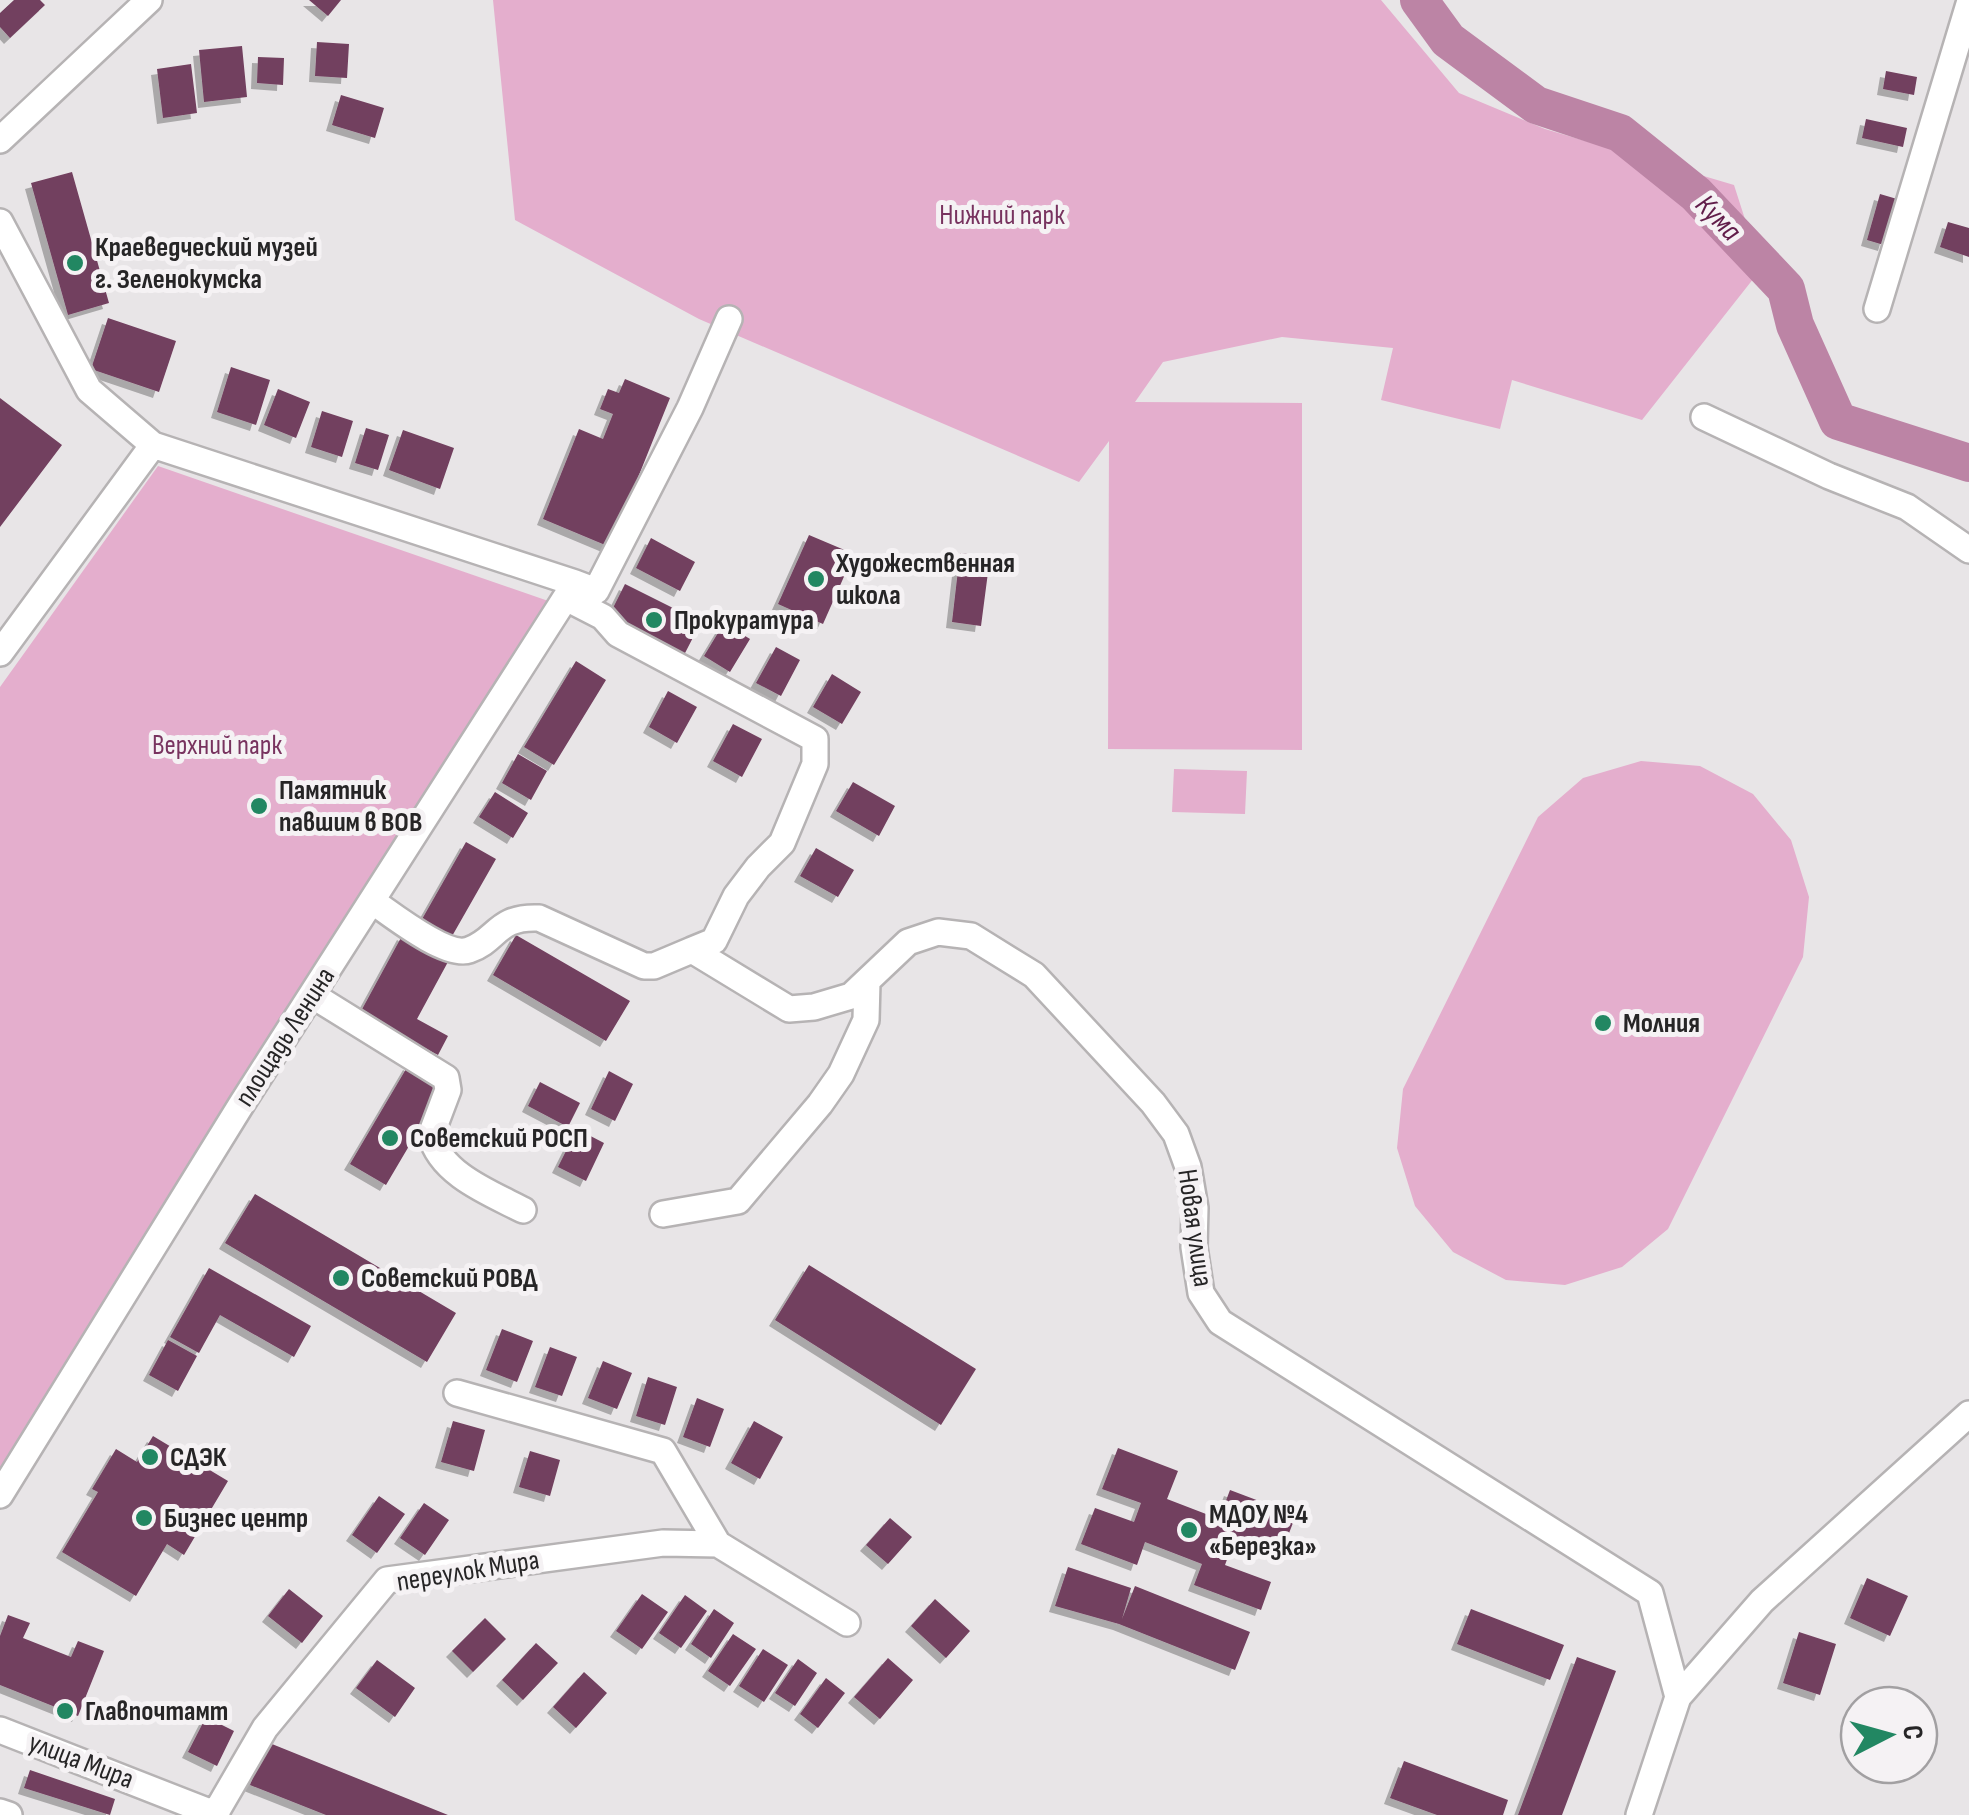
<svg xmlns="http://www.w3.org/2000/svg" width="1969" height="1815" font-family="'Sofia Sans Condensed',sans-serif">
	<defs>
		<filter id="shadow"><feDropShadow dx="-6" dy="6" stdDeviation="0" flood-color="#0004"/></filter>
	</defs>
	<rect width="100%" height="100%" fill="#e8e5e7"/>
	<!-- green -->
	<path fill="#e4aecd" d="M493 0H1381L1459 93 1545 129 1734 185 1761 269 1642 420 1512 380 1500 429 1381 400 1393 348 1282 337 1163 362 1135 402 1302 403V750L1108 749 1109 441 1079 482 699 319 515 220Z
		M158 466 557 604 0 1478V687Z
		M1641 761 1700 766 1753 794 1791 840 1809 897 1803 957 1668 1229 1622 1267 1565 1285 1506 1280 1453 1252 1415 1206 1397 1148 1403 1089 1538 817 1583 778Z
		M1174 769 1247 771 1245 814 1172 812Z"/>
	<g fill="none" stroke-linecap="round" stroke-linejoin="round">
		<!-- river -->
		<path stroke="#bc84a5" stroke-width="38" d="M1419 0 1448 40 1536 105 1620 133 1696 194 1786 289 1795 325 1838 421 1969 463"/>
	</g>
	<!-- building -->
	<path fill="#723f5e" filter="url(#shadow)" d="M14 0H40L45 5 10 38 0 27V13Z
		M309 0H341L328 16Z
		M317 42 349 44 347 78 315 76Z
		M242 46 247 97 204 102 199 50Z
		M258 57 284 58 283 85 257 83Z
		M191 64 197 113 163 118 157 69Z
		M1886 71 1917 77 1914 95 1883 89Z
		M341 95 384 108 375 138 332 125Z
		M1866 119 1907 128 1903 147 1862 138Z
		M72 172 109 303 68 315 31 183Z
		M1880 194 1897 199 1884 245 1867 240Z
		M1948 222 1969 228V257L1940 247Z
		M108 318 176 341 159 392 91 369Z
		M231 367 270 380 256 425 217 412Z
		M625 379 670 398 610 547 543 519 579 429 603 439 613 414 600 409 608 389 619 393Z
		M278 389 310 402 296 438 264 425Z
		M0 398 62 445 0 527Z
		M322 411 353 421 342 457 311 447Z
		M366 428 389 435 378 470 355 463Z
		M403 430 454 448 440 489 389 470Z
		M809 535 854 554 823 624 778 604Z
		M651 538 695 562 680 591 636 568Z
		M960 553 990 557 981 626 952 622Z
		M625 584 701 622 684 655 608 618Z
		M724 623 750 639 730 672 704 656Z
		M776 647 800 660 781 696 756 683Z
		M576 661 606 680 554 765 524 747Z
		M832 674 861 692 842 724 813 707Z
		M668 691 697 707 677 743 649 727Z
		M733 724 762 739 742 777 713 761Z
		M518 754 547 771 531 800 502 783Z
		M853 782 895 806 879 836 836 811Z
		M495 792 528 813 513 838 479 817Z
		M466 842 496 859 447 945 417 928Z
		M816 848 854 870 838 897 800 876Z
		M403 934 449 960 417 1019 448 1036 438 1055 360 1013Z
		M516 935 630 1001 606 1041 493 975Z
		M409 1064 445 1085 386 1185 350 1164Z
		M609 1071 633 1084 615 1121 591 1109Z
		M540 1082 580 1103 568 1127 528 1106Z
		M577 1129 604 1143 586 1181 558 1167Z
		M255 1194 456 1313 427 1362 225 1243Z
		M809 1265 976 1369 941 1425 775 1320Z
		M209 1268 311 1326 294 1357 220 1315 199 1353 170 1337Z
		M502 1329 533 1341 517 1382 486 1370Z
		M168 1340 197 1356 178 1391 149 1375Z
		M550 1347 577 1357 562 1396 535 1387Z
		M603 1361 632 1373 617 1409 588 1398Z
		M648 1377 677 1387 665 1425 636 1416Z
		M697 1398 724 1409 710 1447 683 1437Z
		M453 1421 485 1430 474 1471 441 1462Z
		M754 1421 783 1437 760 1479 731 1463Z
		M153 1436 228 1481 184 1555 167 1544 136 1596 62 1552 98 1492 92 1489 116 1449 137 1462Z
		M1118 1448 1178 1471 1167 1499 1219 1519 1230 1490 1296 1515 1281 1554 1235 1537 1225 1565 1271 1582 1261 1610 1194 1585 1202 1564 1145 1542 1137 1565 1081 1544 1095 1508 1134 1522 1141 1503 1102 1489Z
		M530 1451 560 1460 550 1496 519 1487Z
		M379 1496 405 1514 377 1553 352 1535Z
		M424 1503 449 1520 425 1555 400 1538Z
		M890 1518 912 1537 888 1564 866 1545Z
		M1068 1567 1131 1588 1122 1619 1135 1586 1250 1632 1235 1670 1119 1624 1055 1606Z
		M1867 1578 1908 1596 1890 1636 1850 1618Z
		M289 1589 323 1616 302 1643 268 1616Z
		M642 1594 668 1612 642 1649 616 1631Z
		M685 1595 707 1611 681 1648 659 1633Z
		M935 1599 970 1631 946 1658 911 1626Z
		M714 1609 734 1623 711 1658 691 1644Z
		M1471 1609 1564 1645 1550 1680 1457 1644Z
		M8 1615 30 1623 23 1638 71 1657 78 1641 104 1651 78 1716 0 1685V1636Z
		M485 1618 506 1639 473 1672 452 1651Z
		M1799 1632 1836 1644 1820 1695 1783 1683Z
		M733 1634 756 1649 730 1686 708 1671Z
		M536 1643 558 1663 523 1700 502 1680Z
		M763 1649 788 1665 764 1702 739 1686Z
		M1577 1657 1616 1671 1562 1815H1518Z
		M888 1658 913 1680 880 1719 854 1697Z
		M798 1659 817 1673 795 1706 775 1693Z
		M377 1660 415 1688 395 1717 356 1688Z
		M584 1672 607 1693 576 1728 553 1707Z
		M826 1678 845 1693 818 1728 800 1714Z
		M206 1717 234 1731 217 1766 188 1752Z
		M267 1742 448 1815H326L250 1785Z
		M1404 1761 1508 1800 1503 1815H1437L1390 1798Z
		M30 1770 115 1799 110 1815 24 1788Z"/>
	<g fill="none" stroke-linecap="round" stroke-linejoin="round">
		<defs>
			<path id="minor" d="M0 140 149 0
				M0 222 89 390 153 445 575 583
				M1877 309 1969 4
				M1704 417 1829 476 1907 507 1969 550
				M566 598 603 617 618 634 815 739V764L782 843 758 867 736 896 714 941 692 950
				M0 653 153 445
				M372 901C391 914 446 958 469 950 498 940 496 916 539 918L644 966H654L692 950 789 1009 814 1007 851 996 908 942 938 932 971 936 1034 975 1153 1103 1176 1134 1188 1167 1195 1208 1194 1247 1201 1293 1220 1322 1650 1593 1678 1697 1762 1601 1969 1414
				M312 995 446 1078 448 1090 431 1135C440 1174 490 1193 523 1210
				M663 1214 738 1201 820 1104 841 1074 866 1020 867 982
				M457 1393 663 1451 718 1544
				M0 1495 241 1105 575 583 596 591 690 408 729 319
				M0 1730 217 1815
				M0 1812 9 1815
				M215 1814 265 1728 387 1580 663 1543 718 1544 847 1623
				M1639 1815 1678 1697"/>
		</defs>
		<!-- minor casing -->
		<use href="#minor" stroke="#b6b3b4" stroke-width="30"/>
		<!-- minor -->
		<use href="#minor" stroke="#fff" stroke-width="25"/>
	</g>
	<!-- markers -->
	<g fill="#228762" stroke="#f5f2f4" stroke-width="4">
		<circle cx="75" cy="263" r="10"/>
		<circle cx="816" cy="579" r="10"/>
		<circle cx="654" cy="620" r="10"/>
		<circle cx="259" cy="806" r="10"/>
		<circle cx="1603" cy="1023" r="10"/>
		<circle cx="390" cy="1138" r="10"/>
		<circle cx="341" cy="1278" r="10"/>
		<circle cx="150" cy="1457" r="10"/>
		<circle cx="144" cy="1518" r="10"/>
		<circle cx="1189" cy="1530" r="10"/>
		<circle cx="65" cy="1711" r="10"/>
	</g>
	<g text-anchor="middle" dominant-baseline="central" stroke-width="10" stroke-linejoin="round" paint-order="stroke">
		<!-- park labels -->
		<g font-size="28" fill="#78335f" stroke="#f5f2f4">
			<text x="1002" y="215">Нижний парк</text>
			<text x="217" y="745">Верхний парк</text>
		</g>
		<!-- poi labels -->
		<g font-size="28" font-weight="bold" fill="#262526" stroke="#f5f2f4" text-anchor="start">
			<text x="95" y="247">Краеведческий музей<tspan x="95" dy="32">г. Зеленокумска</tspan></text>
			<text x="836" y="563">Художественная<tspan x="836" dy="32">школа</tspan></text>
			<text x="674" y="620">Прокуратура</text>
			<text x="279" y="790">Памятник<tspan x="279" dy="32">павшим в ВОВ</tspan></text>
			<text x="1623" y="1023">Молния</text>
			<text x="410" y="1138">Советский РОСП</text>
			<text x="361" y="1278">Советский РОВД</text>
			<text x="170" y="1457">СДЭК</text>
			<text x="1209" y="1514">МДОУ №4<tspan x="1209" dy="32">«Березка»</tspan></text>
			<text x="164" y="1518">Бизнес центр</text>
			<text x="85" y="1711">Главпочтамт</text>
		</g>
		<!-- street labels -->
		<g font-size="28" fill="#262526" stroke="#f5f2f4">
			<text transform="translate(285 1037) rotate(-57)">площадь Ленина</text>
			<text transform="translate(1195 1228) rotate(82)">Новая улица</text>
			<text transform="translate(468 1571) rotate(-9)">переулок Мира</text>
			<text transform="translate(81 1761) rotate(21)">улица Мира</text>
		</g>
		<!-- water labels -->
		<g font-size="30" font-style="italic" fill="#611d4a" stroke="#f5f2f4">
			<text transform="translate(1718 218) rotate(46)">Кума</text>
		</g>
	</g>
	<!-- north arrow -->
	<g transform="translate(1889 1735) rotate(84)"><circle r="48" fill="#f5f2f4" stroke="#a2a0a2" stroke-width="2.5"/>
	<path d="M0-8L18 38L0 25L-18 38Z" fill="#228762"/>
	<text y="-15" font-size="28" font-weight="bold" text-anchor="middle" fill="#262526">С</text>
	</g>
</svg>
